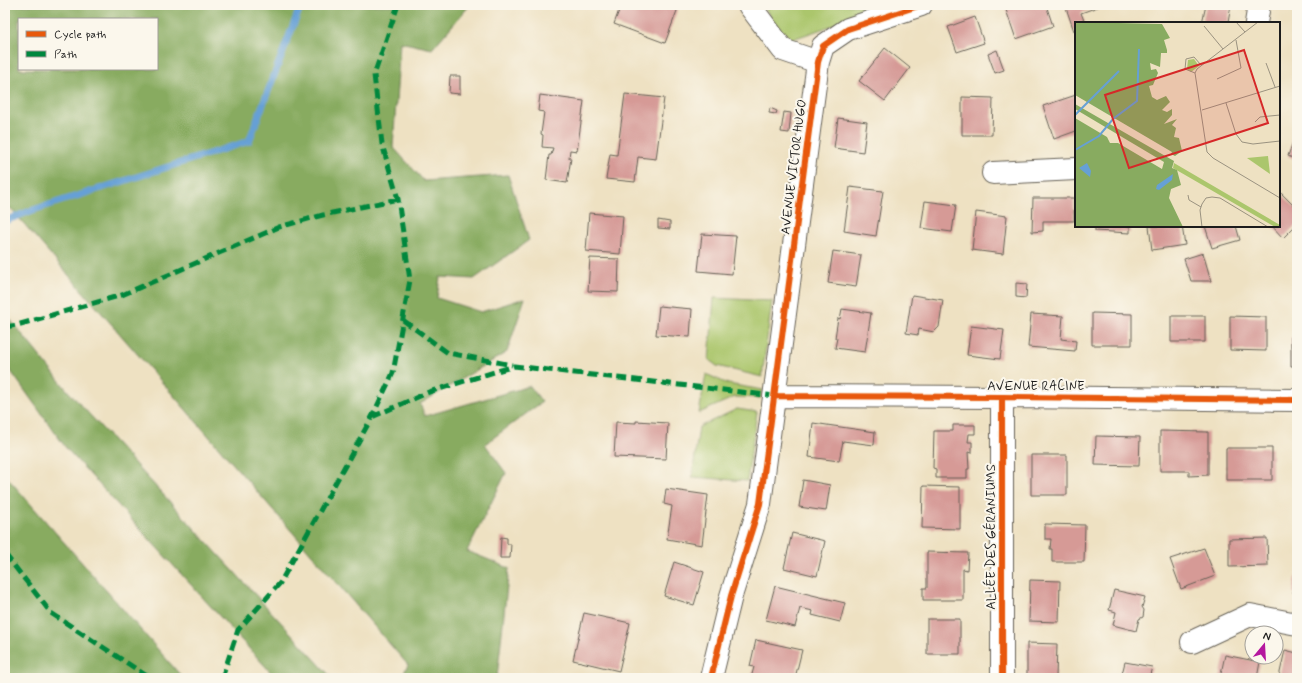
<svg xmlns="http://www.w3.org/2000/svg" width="1302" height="683" font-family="Mynerve,sans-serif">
	<rect width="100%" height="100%" fill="#fbf7ec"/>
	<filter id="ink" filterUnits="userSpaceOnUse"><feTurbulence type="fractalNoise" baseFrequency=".025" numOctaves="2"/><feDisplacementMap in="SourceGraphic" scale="8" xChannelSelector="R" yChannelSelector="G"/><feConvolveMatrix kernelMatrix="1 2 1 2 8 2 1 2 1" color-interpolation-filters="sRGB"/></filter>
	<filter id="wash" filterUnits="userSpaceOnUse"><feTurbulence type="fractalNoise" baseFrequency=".012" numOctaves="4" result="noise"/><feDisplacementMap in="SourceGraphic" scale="16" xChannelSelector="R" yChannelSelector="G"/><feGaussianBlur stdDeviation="0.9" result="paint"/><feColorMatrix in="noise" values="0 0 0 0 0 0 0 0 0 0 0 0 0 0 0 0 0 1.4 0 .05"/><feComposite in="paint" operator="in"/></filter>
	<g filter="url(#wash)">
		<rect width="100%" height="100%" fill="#eee1c2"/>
		<!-- green -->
		<path fill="#abc66c" stroke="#647144" d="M764 5H879L877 10 793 39C783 36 767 15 764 5Z
			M714 298 772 301 762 377 717 366 709 360Z
			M706 374 728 384 763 390 761 398 735 397 699 413Z
			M737 409 757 412 747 481 692 477 699 427Z"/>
		<!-- forest -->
		<path fill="#88ab60" stroke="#52643e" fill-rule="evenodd" d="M5 5H470L432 49 400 42 393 147 424 181 508 175 529 240 474 279 440 277 437 298 481 312 525 298 507 352 420 404 425 416 530 386 542 402 485 444 506 473 467 551 509 568 497 678H401L408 665 5 202ZM19 19H157V69H19Z
			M5 313 67 390 332 678H276L66 448 5 363Z
			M5 475 183 678H5Z"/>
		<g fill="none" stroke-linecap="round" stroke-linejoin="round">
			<!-- stream -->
			<path stroke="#66a0d5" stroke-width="7" d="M5 221 33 210 249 141 301 5"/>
		</g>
		<g id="blocks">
			<!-- building -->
			<path fill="#d69a96" d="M621 5H670L678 8 665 43 614 24Z
				M1012 5H1046L1053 26 1016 39 1005 7Z
				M1065 5H1103L1081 13 1085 23H1076V30L1074 31Z
				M1206 5H1231L1228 23H1202Z
				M975 17 984 43 957 52 948 27Z
				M885 48 910 68 885 101 859 81Z
				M997 50 1004 70 995 73 988 54Z
				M450 76H460V94L449 93Z
				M625 94 664 98 656 159 638 157 635 182 606 179 610 154 617 155Z
				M540 95 584 101 577 151 570 150 569 158H571L567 183 546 180 549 155H551L553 148 542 147 543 135 541 134 544 112 538 111Z
				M1076 95V131L1054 139 1043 106Z
				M962 97 993 98 992 135H962Z
				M770 108 777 111 776 114 769 113Z
				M784 112 791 113 789 133 781 132Z
				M838 118 867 122 863 152 834 148Z
				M1294 139 1297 140V160L1288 156Z
				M850 187 883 191 876 236 844 231Z
				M1279 191 1297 209V224L1283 238 1272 226H1279Z
				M1033 198H1074V221H1043V231L1032 232Z
				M925 201 956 205 952 232 921 228Z
				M976 212 1007 216 1003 254 972 250Z
				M589 213 623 216 620 254 586 251Z
				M658 220 670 222V229L658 228Z
				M1095 226H1130V233L1095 231Z
				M1149 226H1182L1185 245 1152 250Z
				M1205 226H1236L1240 240 1212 248Z
				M702 234 736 236 732 274 698 271Z
				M833 251 861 255 856 287 828 283Z
				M1203 253 1211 281H1191L1184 259Z
				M590 258 619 259 618 292 588 291Z
				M1016 283 1027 284 1026 298 1016 297Z
				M912 295 943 300 939 327 934 332 919 329 918 335 906 333Z
				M659 306 692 309 690 337 656 335Z
				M842 309 871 313 865 352 835 348 837 338H835L838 318 840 319Z
				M1092 313 1132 314V345H1092Z
				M1031 314 1063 316 1061 339 1076 341 1075 351 1028 347Z
				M1171 316H1205V342H1171Z
				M1230 316 1266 317V351L1230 350Z
				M971 326 1004 330 1000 359 967 355Z
				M1291 337H1297V366H1291Z
				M636 421 668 423 666 459 614 457 616 422 636 423Z
				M813 423 875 432 874 445 843 441 839 461 809 457Z
				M953 425H975V434H969L968 442H972V453L968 452 969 469H967V478H936V469L933 468 934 431H953Z
				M1160 431 1208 432V475L1189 476V471H1160Z
				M1096 436 1140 437 1139 466 1095 465Z
				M1226 448H1272V480H1226Z
				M1031 455H1067V495H1031Z
				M803 480 830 485 826 511 799 507Z
				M923 486 960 487V529L922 528Z
				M666 489 708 495 702 545 667 539 672 506 664 504Z
				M1045 524 1085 525 1084 562H1052V549H1050L1051 539H1045Z
				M792 533 825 541 817 576 784 568Z
				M501 537 507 538V544H511L510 558H500Z
				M1267 538 1268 566 1229 567V539Z
				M1204 548 1215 576 1181 589 1170 559Z
				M927 552 968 553 967 570 963 569V600H923V588H927Z
				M674 562 704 572 694 605 664 596Z
				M1296 577H1297V594L1293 593Z
				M1030 580 1060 581 1059 622 1029 621Z
				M775 586 845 603 840 622 812 615 813 611 800 608 795 627 766 620Z
				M1114 590 1145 597 1142 607 1144 610 1143 617 1139 619 1136 631 1113 625 1116 612 1109 610Z
				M584 613 630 623 619 671 573 660Z
				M927 619H960V654H927Z
				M756 640 802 650 795 678H751L754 667 750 666Z
				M1027 643 1057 644 1056 678H1027Z
				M1285 650 1297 653V678L1279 677Z
				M1225 655 1260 662 1257 678H1220Z
				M1125 662 1152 667 1149 678H1121Z"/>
		</g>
	</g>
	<g filter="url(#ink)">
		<use href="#blocks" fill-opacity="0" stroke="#666156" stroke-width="1"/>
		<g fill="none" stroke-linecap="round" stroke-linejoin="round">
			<defs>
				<path id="minor" d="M749 5 783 50 818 62
					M1256 23 1259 5
					M993 173 1076 169
					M775 396 1002 397 1297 400
					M1192 642 1250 615 1297 624
					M711 678 731 596 760 504 818 62 823 46 848 29 921 5
					M1002 678V397"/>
			</defs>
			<!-- minor casing -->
			<use href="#minor" stroke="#666156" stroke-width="24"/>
			<!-- minor -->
			<use href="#minor" stroke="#fff" stroke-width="22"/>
			<!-- quiet -->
			<path stroke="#00873e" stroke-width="5" stroke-dasharray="10 5" stroke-linecap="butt" d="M403 320 448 353 512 365
				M5 327 17 325 122 295 279 227 323 215 398 199
				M372 417 429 392 514 366 775 396
				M5 554 51 613 150 678
				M222 678 238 630 280 583 372 417 393 373 410 280 398 199 382 144 374 75 398 5"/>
			<defs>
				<path id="cycleway" d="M775 396 1002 397 1297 400
					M711 678 731 596 760 504 818 62 823 46 848 29 921 5
					M1002 678V397"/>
			</defs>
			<!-- cycleway casing -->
			<use href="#cycleway" stroke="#fbf7ec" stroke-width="8"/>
			<!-- cycleway -->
			<use href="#cycleway" stroke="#e8590c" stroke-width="6"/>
		</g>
	</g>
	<g text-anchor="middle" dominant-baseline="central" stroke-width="4" stroke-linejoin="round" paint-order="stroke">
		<!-- street labels -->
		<g font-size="13" fill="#1c1c1c" stroke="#fbf7ec">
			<text transform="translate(794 167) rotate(-83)">AVENUE VICTOR HUGO</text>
			<text x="1036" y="386">AVENUE RACINE</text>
			<text transform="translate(991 537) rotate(-90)">ALLÉE DES GÉRANIUMS</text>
		</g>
	</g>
	<!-- overview -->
	<g transform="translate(1075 22)">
		<rect width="205" height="205" fill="#eee1c2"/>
		<path d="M119 37 124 44 116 50 112 47 113 38ZM193 134 195 152 172 136ZM99 141 205 203V205H200L98 146Z" fill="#abc66c"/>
		<path d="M0 0 87 2 95 16 89 18 92 28V31H86L85 45 75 41 76 48 81 47 83 51 78 63 74 64 77 75 82 78 91 74 95 80 87 88 92 90 97 87V93L89 102 102 97 97 103 101 106 99 115 104 116 107 129 100 134 96 132 97 130 0 73ZM0 82 99 139 97 146 102 148 106 163 96 167 94 176 108 205H0V96L32 115 35 121H43L87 147 89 140 0 87Z" fill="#88ab60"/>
		<path d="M12 141 16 149 15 155 4 146ZM98 152 97 158 84 168 81 167 82 163Z" fill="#66a0d5"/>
		<path fill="none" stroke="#66a0d5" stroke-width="2" d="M0 93 44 49M0 128 24 114 38 97 62 79 64 27"/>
		<path fill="none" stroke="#9a9280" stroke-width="1" d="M161 0 170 10M183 0 122 47 120 51 132 130 138 136 205 176M129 4 148 27M191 41 200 65M120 51 110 47 111 37 119 35 126 43M142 57 166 46 161 18M151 81 161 112 167 120 178 122 205 119M127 88 205 64M180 100 185 95 205 93M113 173 114 178 126 185M127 205 125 188 127 182 131 176 137 175 145 176 193 205"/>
		<path fill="#d62828" fill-opacity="0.15" stroke="#d62828" stroke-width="2" d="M169 28 193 101 54 146 30 73Z"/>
		<rect width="205" height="205" fill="none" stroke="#1c1c1c" stroke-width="2"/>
	</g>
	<!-- margin -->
	<rect width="1302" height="683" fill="none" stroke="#fbf7ec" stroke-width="20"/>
	<!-- legend -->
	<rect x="18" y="18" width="140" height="52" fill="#fbf7ec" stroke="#a29f99"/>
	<rect x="26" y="31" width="20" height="6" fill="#e8590c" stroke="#a29f99"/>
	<text x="54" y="38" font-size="12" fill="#1c1c1c">Cycle path</text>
	<rect x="26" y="51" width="20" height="6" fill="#00873e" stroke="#a29f99"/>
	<text x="54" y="58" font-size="12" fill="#1c1c1c">Path</text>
	<!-- north arrow -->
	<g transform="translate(1264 645) rotate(18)"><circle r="19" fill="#fbf7ec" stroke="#a29f99"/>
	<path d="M0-3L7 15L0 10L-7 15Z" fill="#b5179e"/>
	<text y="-6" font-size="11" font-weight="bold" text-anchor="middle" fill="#1c1c1c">N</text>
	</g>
</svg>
